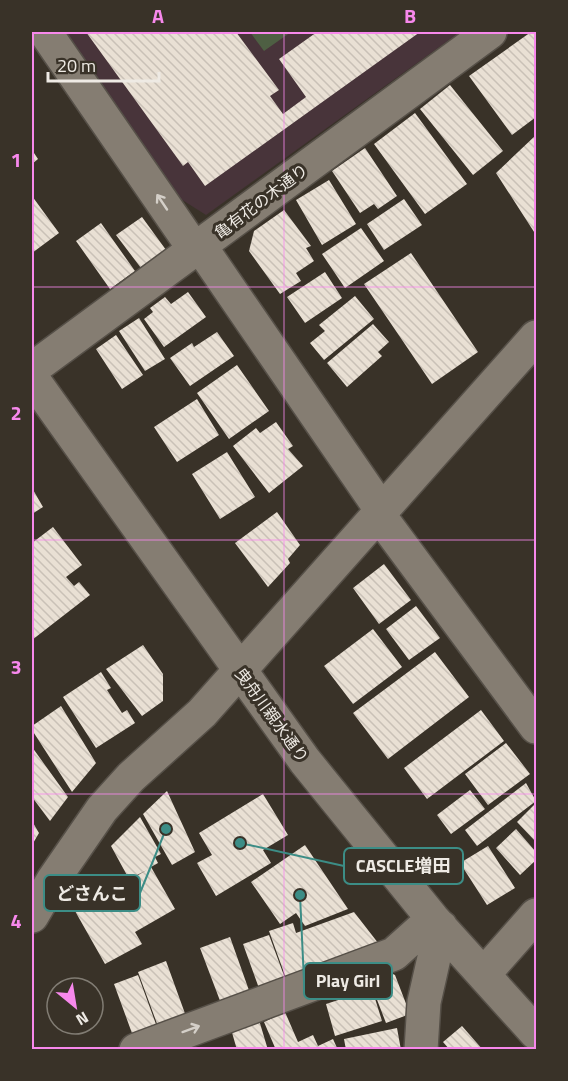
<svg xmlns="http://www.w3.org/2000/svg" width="568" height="1081" font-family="'Titillium Web','Noto Sans JP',sans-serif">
	<defs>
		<pattern id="building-back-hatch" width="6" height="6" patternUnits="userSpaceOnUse" patternTransform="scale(1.5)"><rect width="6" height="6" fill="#e9e0d4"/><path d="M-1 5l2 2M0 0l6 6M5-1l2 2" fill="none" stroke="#c9c1b7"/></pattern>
	</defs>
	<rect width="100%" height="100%" fill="#393228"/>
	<!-- education -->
	<path fill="#48343a" d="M63 32H460L206 215 176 196Z"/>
	<!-- green -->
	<path fill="#4e5f43" d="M250 32H291L264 51Z"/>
	<!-- building -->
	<path fill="url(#building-back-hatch)" d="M86 32H236L279 90 270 96 283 114 306 97 279 59 317 32H420L205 186 188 162 183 166Z
		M531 32H536V117L512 135 469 76Z
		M450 85 503 151 473 175 420 109Z
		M415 113 467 184 425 214 374 144Z
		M536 135V235L496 173Z
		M365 148 397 196 378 209 374 204 360 213 332 171Z
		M32 150 38 159 32 164Z
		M329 180 356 224 322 245 296 200Z
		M32 196 59 233 32 253Z
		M404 199 422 225 384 250 367 224Z
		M284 210 311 246 306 248 314 261 296 273 301 281 280 294 249 251 254 231Z
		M142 217 169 254 144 272 116 235Z
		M101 223 135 271 110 289 76 241Z
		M361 228 384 261 345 288 322 254Z
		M411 253 478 352 432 384 364 284Z
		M325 272 342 298 305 323 287 297Z
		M188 292 206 317 164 347 144 319 153 312 150 308 165 297 171 304Z
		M355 296 374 319 324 360 310 343 325 331 319 325Z
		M139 318 165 359 145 371 119 331Z
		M373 324 389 342 378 352 382 356 347 387 327 363Z
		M217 332 234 356 190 386 170 358 192 343 194 347Z
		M116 335 143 375 122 389 96 349Z
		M237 365 269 411 229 439 197 393Z
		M197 399 219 435 177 462 154 427Z
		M276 422 293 446 288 449 303 466 269 493 233 446 256 428 260 433Z
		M227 452 255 497 220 519 192 474Z
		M32 488 43 507 32 514Z
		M277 512 300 545 288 559 290 563 268 587 235 543Z
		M53 527 82 565 66 577 74 586 79 582 90 595 32 640V543Z
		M384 564 411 600 379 624 353 588Z
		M416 606 440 638 409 660 386 629Z
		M373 629 402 667 353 704 324 666Z
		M143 645 163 674V701L142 716 106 669Z
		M435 652 469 697 388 759 353 713Z
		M101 672 111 688 107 690 122 713 127 710 135 723 96 748 63 697Z
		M61 706 96 763 72 792 32 730V726Z
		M481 710 504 741 427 799 404 768Z
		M506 743 530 774 488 805 465 774Z
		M32 747 68 797 50 821 32 797Z
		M526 783 536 801 477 846 465 830Z
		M470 790 485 809 451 834 437 815Z
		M167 791 195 852 172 865 143 814Z
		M263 794 288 835 263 850 271 863 216 896 197 863 212 855 199 833Z
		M536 803V842L517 822Z
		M140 817 161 854 155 857 158 863 151 867 175 909 135 932 142 944 105 964 75 911 147 870 129 879 111 846Z
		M32 821 39 833 32 845Z
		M516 829 536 852V860L520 875 496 848Z
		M305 845 348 909 305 926 296 913 280 924 251 882Z
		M488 846 515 888 487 905 460 863Z
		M354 912 382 948 287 981 269 931 293 923 296 933Z
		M269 935 286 981 260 991 243 944Z
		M230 937 251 996 222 1006 200 948Z
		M166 961 187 1019 159 1029 138 972Z
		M389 972 395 975 410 1014 386 1023 369 979Z
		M138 975 157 1027 133 1036 114 984Z
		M372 989 382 1021 335 1036 326 1004Z
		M285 1012 298 1042 313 1035 318 1046 333 1039 338 1050H276L264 1022Z
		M259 1020 268 1050H237L231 1029Z
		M462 1026 483 1050H450L443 1042Z
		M397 1028 401 1050H346L344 1039Z"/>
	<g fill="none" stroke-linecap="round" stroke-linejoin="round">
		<defs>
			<path id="minor" d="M45 32 195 250
				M200 246 382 511
				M32 369 490 32
				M32 378 305 761 433 919 536 1033
				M379 515 536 727
				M32 916 53 880 102 809 131 777 202 713 536 337
				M484 974 536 915
				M136 1050 394 954 433 919
				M421 1050 424 1002 441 927"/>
		</defs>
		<!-- minor casing -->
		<use href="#minor" stroke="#565048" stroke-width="36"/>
		<!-- minor -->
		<use href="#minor" stroke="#857d72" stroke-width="33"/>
	</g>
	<!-- one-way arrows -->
	<defs><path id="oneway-shaft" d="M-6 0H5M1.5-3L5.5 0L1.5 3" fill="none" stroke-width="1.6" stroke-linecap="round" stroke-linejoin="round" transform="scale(1.5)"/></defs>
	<g stroke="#d4cfc8">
		<use href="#oneway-shaft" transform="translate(162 202) rotate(-124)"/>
		<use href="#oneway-shaft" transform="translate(191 1029) rotate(-20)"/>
	</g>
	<!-- grid -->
	<path fill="none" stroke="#f788ec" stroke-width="1.5" stroke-opacity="0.55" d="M284 32V1050M32 287H536M32 540H536M32 794H536"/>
	<g text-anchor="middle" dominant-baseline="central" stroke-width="6" stroke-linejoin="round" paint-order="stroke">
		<!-- street labels -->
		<g font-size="16" fill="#eeeae4" stroke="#393228">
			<text transform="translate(261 201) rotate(-37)">亀有花の木通り</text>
			<text transform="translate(272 715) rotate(54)">曳舟川親水通り</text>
		</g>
	</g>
	<!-- callouts -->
	<path fill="none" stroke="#3c8d86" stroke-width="2" d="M240 843L344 866M166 829L140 893M300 895L304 981"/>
	<g fill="#3c8d86" stroke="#393228" stroke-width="2">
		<circle cx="240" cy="843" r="6"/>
		<circle cx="166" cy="829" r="6"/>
		<circle cx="300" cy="895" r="6"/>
	</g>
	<g fill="#393228" stroke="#3c8d86" stroke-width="2">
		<rect x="344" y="848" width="119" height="36" rx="6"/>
		<rect x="44" y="875" width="96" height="36" rx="6"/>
		<rect x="304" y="963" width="88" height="36" rx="6"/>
	</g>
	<g font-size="18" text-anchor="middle" font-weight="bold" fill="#eeeae4">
		<text x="403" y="872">CASCLE増田</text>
		<text x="92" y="900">どさんこ</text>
		<text x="348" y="987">Play Girl</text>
	</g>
	<!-- border -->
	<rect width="568" height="1081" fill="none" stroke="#393228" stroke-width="66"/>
	<!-- north arrow -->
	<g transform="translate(75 1006) rotate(150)"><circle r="28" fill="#393228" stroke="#817c73" stroke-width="1.5"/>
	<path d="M0-4.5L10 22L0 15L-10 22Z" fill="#f788ec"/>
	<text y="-9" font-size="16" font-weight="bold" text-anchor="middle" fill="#eeeae4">N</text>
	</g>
	<!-- scale -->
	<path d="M48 72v9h111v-9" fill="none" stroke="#eeeae4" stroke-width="3"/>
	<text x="57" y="72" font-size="18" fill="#eeeae4" stroke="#393228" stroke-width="4.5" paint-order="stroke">20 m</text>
	<rect x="33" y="33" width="502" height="1015" fill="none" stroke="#f788ec" stroke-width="2"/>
	<g font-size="20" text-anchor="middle" font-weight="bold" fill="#f788ec">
		<text x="158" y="23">A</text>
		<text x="410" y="23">B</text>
		<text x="16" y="167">1</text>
		<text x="16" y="420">2</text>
		<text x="16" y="674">3</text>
		<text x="16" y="928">4</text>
	</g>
</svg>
